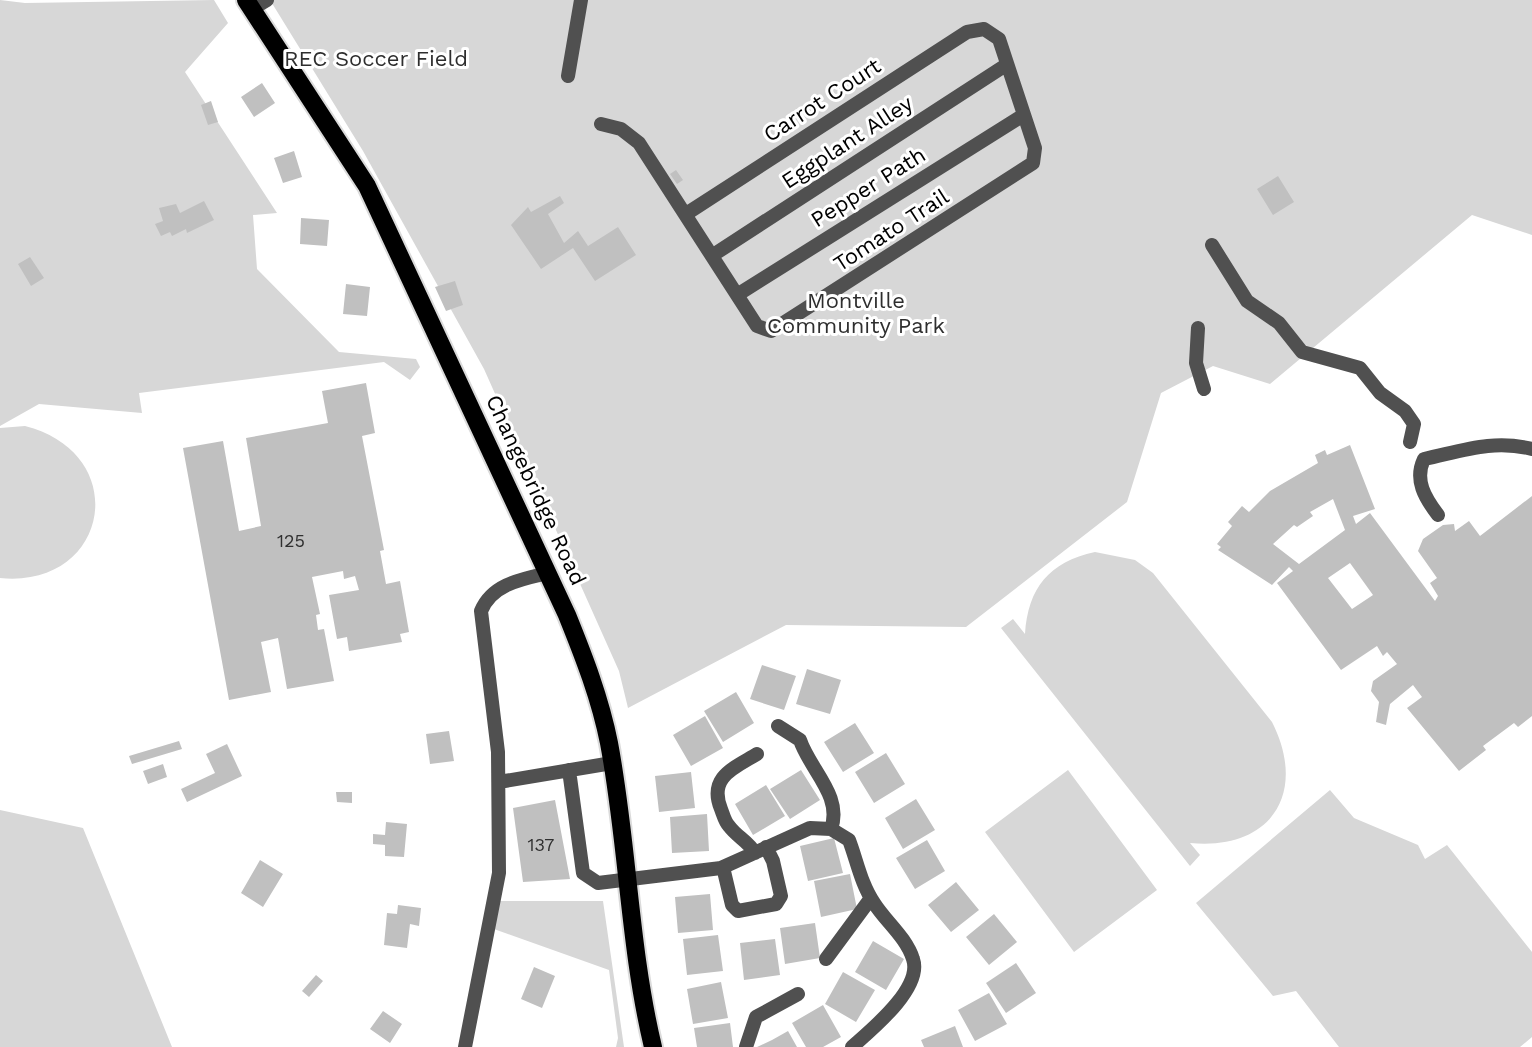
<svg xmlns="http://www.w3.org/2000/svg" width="1532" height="1047" font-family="'Work Sans',sans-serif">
	<rect width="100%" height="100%" fill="#fff"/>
	<!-- green -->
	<path fill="#d7d7d7" d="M0 0 25 3 214 0 228 23 185 72 277 213 253 215 257 269 339 352 416 359 420 367 410 380 384 362 139 393 142 413 39 404 0 426Z
		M270 0H1532V235L1472 215 1270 384 1213 366 1161 393 1127 502 966 627 786 625 628 708 619 671 484 369 363 151Z
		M25 426C134 454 109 589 0 578V428Z
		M1095 552 1135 560 1153 573 1272 722C1308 793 1271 851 1190 843L1200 855 1190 866 1001 628 1013 619 1025 634C1028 588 1049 562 1095 552Z
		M1068 770 1157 890 1074 952 985 832Z
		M1330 790 1354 818 1418 845 1425 859 1447 845 1532 952V1037L1520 1047H1339L1296 991 1273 996 1196 903Z
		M0 810 83 828 172 1047H0Z
		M495 901H603L624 1047H616L618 1038 609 970 491 928Z"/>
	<!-- building -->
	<path fill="#c0c0c0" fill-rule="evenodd" d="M262 83 275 103 254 117 241 97Z
		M211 101 218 122 208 125 201 105Z
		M294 151 302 177 283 183 274 158Z
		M676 170 683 180 677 184 670 174Z
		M1278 176 1294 202 1273 215 1257 189Z
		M560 196 564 203 548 214 564 243 578 231 588 246 618 227 636 255 595 281 573 248 541 269 511 225 528 207 531 212Z
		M204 201 214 220 187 233 186 229 172 236 170 232 161 236 155 224 163 221 159 208 176 204 180 213Z
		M301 218 329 220 327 246 300 244Z
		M30 257 44 278 31 286 18 264Z
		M455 281 463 305 446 311 435 287Z
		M346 284 370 287 367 316 343 314Z
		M366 383 375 433 362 436 384 550 380 551 386 584 400 581 409 632 400 634 402 642 349 651 347 637 337 639 329 595 359 590 355 576 344 579 343 571 312 577 320 614 316 615 318 630 324 629 334 681 287 689 278 638 261 642 271 692 229 700 183 448 223 441 239 531 261 526 246 438 328 423 322 391Z
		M1350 445 1375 509 1353 516 1356 524 1370 513 1435 601 1438 596 1430 583 1437 578 1418 551 1423 539 1443 525 1454 524 1455 531 1469 521 1480 536 1532 496V716L1518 727 1514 723 1483 746 1486 750 1459 771 1407 708 1422 697 1413 685 1390 704 1386 725 1376 722 1379 702 1371 691 1373 681 1397 664 1387 652 1383 656 1377 646 1341 670 1277 583 1293 571 1289 567 1272 585 1218 550 1221 547 1217 544 1232 526 1228 522 1242 506 1249 512 1270 491 1318 463 1315 455 1325 450 1327 455ZM1333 499 1345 530 1299 564 1273 544 1294 525 1297 527 1313 516 1310 512ZM1350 563 1373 595 1352 609 1328 578Z
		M762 665 796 676 784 710 750 699Z
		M807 669 841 680 830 714 796 704Z
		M736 692 754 723 723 742 704 711Z
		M705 716 723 748 691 766 673 735Z
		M855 723 874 753 843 772 824 742Z
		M449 731 454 761 430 764 426 734Z
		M179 741 182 749 132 764 129 756Z
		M227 744 242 776 187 802 181 789 215 773 206 754Z
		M886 753 905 784 874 803 855 772Z
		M163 764 167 777 148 784 143 771Z
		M801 770 820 800 790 819 770 789Z
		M691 772 695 808 659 812 655 776Z
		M766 785 785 816 753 835 735 804Z
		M336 792H352V803L337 802Z
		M916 799 935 830 903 849 885 818Z
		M555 800 570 879 523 882 513 808Z
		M707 814 709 851 672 853 670 817Z
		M386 822 407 824 404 857 385 856V845L373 844V834L385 835Z
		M834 838 843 873 808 881 800 846Z
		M927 840 945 871 915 889 896 858Z
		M260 860 283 874 263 907 241 893Z
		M850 874 857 909 821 917 814 881Z
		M956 882 979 910 951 932 928 905Z
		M710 894 713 930 678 933 675 897Z
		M398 905 421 908 419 926 410 924 407 948 384 945 387 913 397 914Z
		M994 914 1017 942 989 965 966 937Z
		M815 923 820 958 785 964 780 928Z
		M718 935 723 971 687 975 683 939Z
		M775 939 780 975 744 980 740 943Z
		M873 941 904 959 886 990 855 972Z
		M1016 963 1036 993 1006 1013 986 983Z
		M534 967 555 976 542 1008 521 999Z
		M843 972 875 990 856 1022 825 1004Z
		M316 975 323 981 309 997 302 991Z
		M721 982 728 1018 693 1024 687 989Z
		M989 993 1007 1024 975 1041 958 1010Z
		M823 1005 841 1037 823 1047H806L792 1023Z
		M383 1011 402 1024 390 1043 370 1029Z
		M730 1023 733 1047H697L694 1028Z
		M955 1026 963 1047H924L921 1040Z
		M788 1031 797 1047H757L772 1040Z"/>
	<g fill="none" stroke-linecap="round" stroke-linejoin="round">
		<defs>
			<path id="major" d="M246 0 367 186 567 615C584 657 600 698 609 743 628 844 629 947 653 1047"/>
		</defs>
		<!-- major casing -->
		<use href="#major" stroke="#dbdbdb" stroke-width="22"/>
		<!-- minor -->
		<path stroke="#505050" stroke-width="14" d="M252 9 267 0
			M568 76 581 0
			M601 124 621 129 639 143 757 326 771 331 1033 163 1035 148 999 39 984 29 967 32 686 214
			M1212 245 1247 301 1279 323 1302 352 1360 368 1380 393 1405 411 1414 424 1410 442
			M713 255 1006 65
			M737 295 1022 116
			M1198 328 1196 363 1204 389
			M1438 515C1425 498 1414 480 1424 459 1462 451 1493 439 1532 449
			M778 726 800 740C810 770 843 796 831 829
			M569 770 583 873 598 883 721 868 810 828 831 829 849 840C857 861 861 884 874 903 886 922 906 937 913 959 923 988 871 1030 852 1047
			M499 782 612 763
			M755 853C748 841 737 837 729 826 725 822 723 814 721 809 708 777 734 768 757 754
			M723 867 732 905 738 911 776 904 781 896 773 861 766 847
			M826 959 871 898
			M465 1047 499 873 498 752 481 611C492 584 522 579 548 573
			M746 1047 756 1017 798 994"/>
		<!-- major -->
		<use href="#major" stroke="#000" stroke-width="18"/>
	</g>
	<g text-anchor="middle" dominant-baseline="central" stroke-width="6" stroke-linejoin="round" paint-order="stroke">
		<!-- number labels -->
		<g font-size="18" fill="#303030">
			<text x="291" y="540">125</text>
			<text x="541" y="844">137</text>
		</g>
		<!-- park labels -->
		<g font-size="22" fill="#2e2e2e" stroke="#fff">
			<text x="376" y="58">REC Soccer Field</text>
			<text x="856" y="300">Montville<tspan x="856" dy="25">Community Park</tspan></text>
		</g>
		<!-- street labels -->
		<g font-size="22" fill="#000" stroke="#fff">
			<text transform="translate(822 100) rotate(-33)">Carrot Court</text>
			<text transform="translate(847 142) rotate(-33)">Eggplant Alley</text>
			<text transform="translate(868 187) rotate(-32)">Pepper Path</text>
			<text transform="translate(891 230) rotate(-33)">Tomato Trail</text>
			<text transform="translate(536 490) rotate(65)">Changebridge Road</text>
		</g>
	</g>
</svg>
